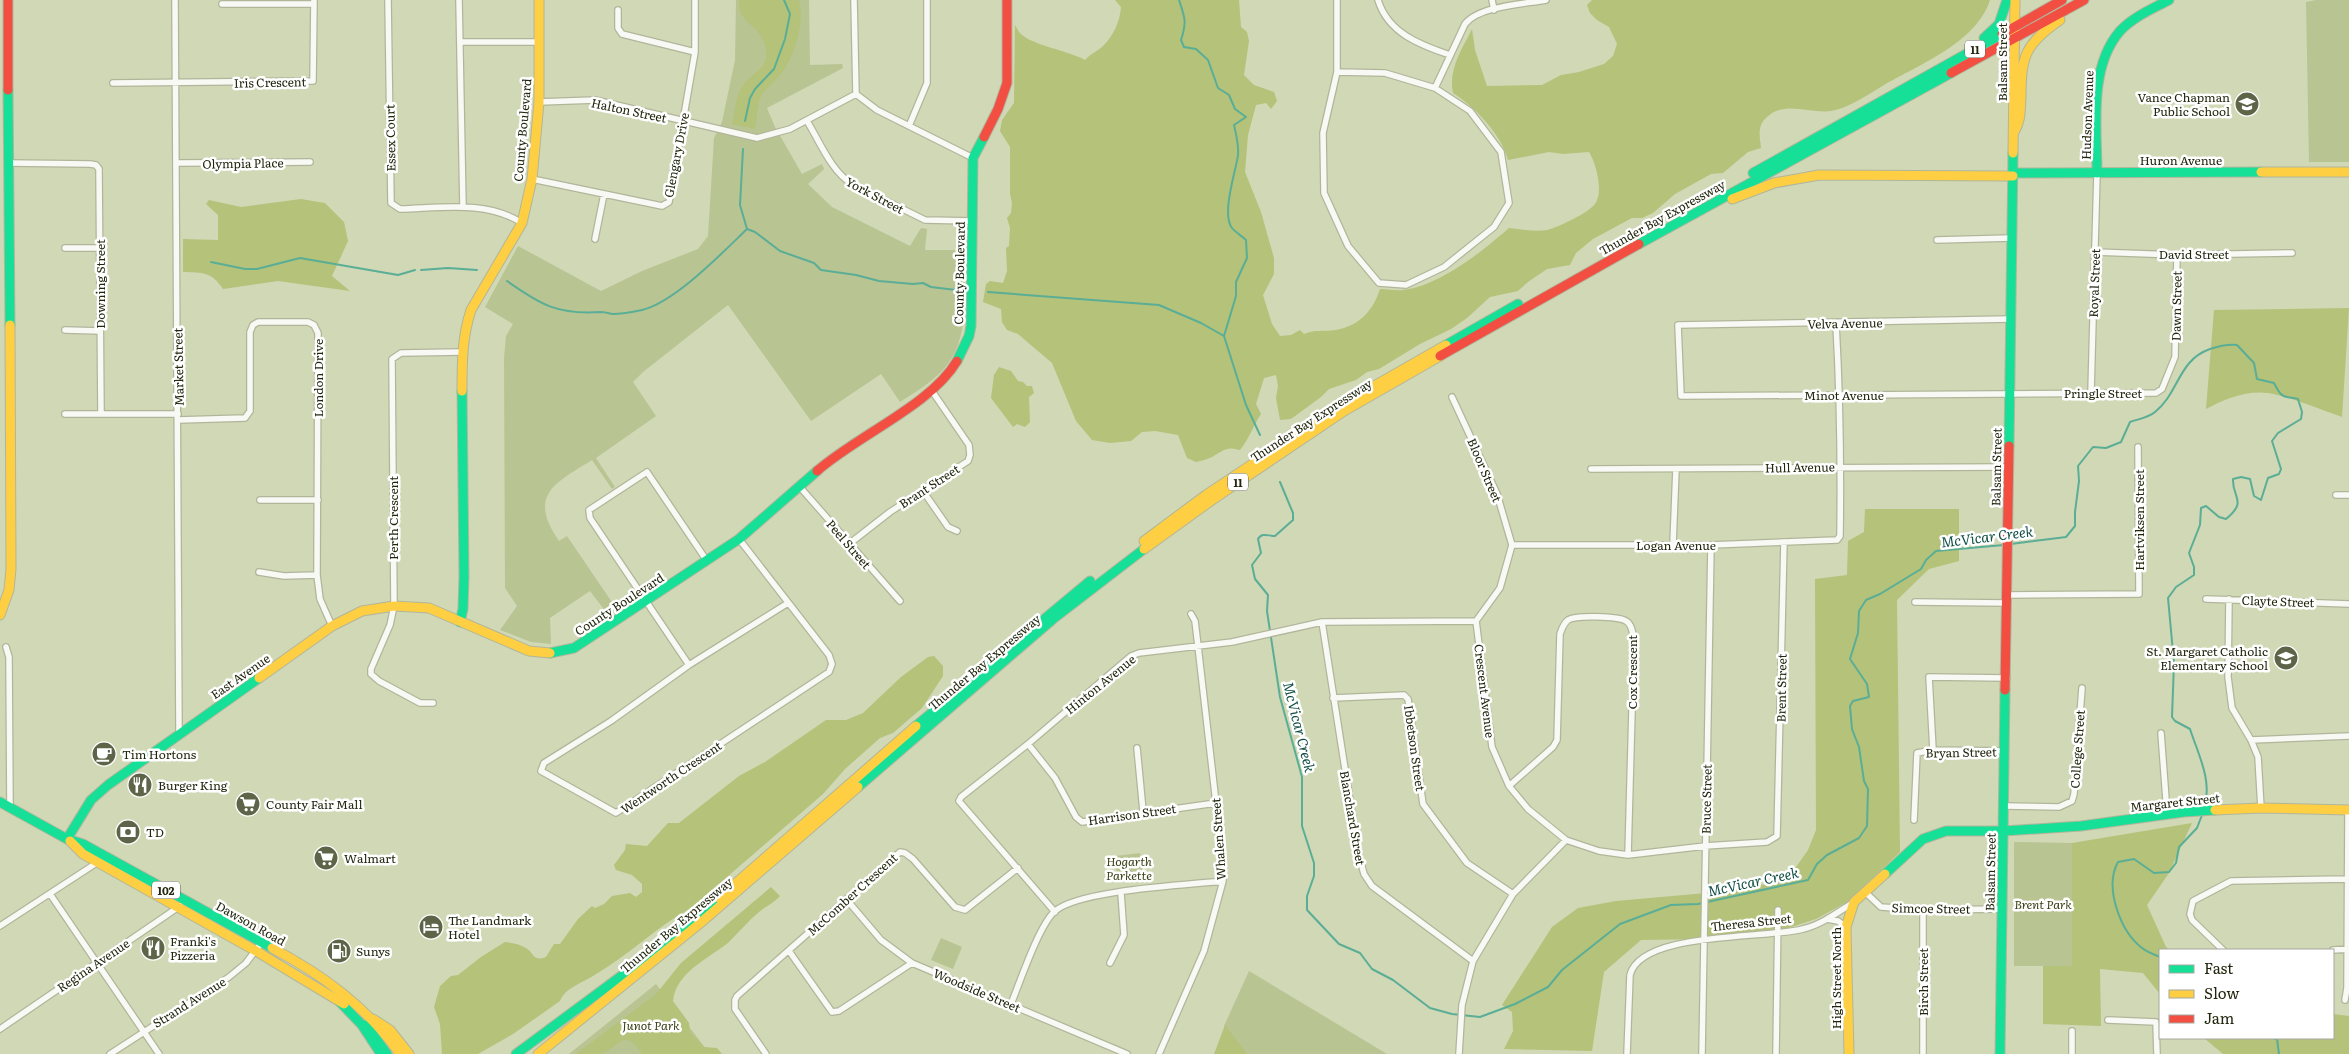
<svg xmlns="http://www.w3.org/2000/svg" width="2349" height="1054" font-family="Literata,serif">
	<rect width="100%" height="100%" fill="#d0d8b5"/>
	<!-- green -->
	<path fill="#b9c493" d="M736 0H809L810 65 842 64 843 68 767 108 775 127 802 174 822 164 824 169 808 184 832 207 910 246 921 228 927 229 925 250H956V257H964C964 296 971 341 941 372 929 384 914 393 900 402L881 374 811 421 728 305 643 372 633 382 656 416 596 458 615 487 612 489 592 460C555 483 527 495 559 541L567 536 618 611 609 616 590 591 550 618 551 644 531 642 500 630 517 606 505 588 504 358 506 336 513 324 485 307 518 246 601 291 642 271 698 249 708 236 714 138 722 122 735 60Z
		M2316 0H2349V162H2309L2306 2Z
		M2014 842 2072 843V966H2014Z
		M1140 853 1143 880 1118 883 1115 856Z
		M941 938 962 947 953 969 931 960Z
		M1249 971 1387 1054H1244L1224 1026Z
		M656 984 710 1054H569Z"/>
	<!-- forest -->
	<path fill="#b4c27a" d="M739 0H799C805 23 795 55 781 74 776 81 767 87 762 94 757 104 757 119 755 129L732 124C735 113 735 100 740 90 750 70 774 71 764 42 759 28 745 23 740 12 739 8 739 3 739 0Z
		M1115 0H1239L1241 27 1247 32 1249 41 1244 75 1254 85 1274 92 1277 101 1271 109 1266 103 1256 105 1248 135 1245 172 1261 212 1274 258V274L1263 295 1272 324 1280 336 1291 335 1300 330 1304 334C1316 329 1324 332 1336 330 1359 326 1373 311 1380 289 1388 289 1396 291 1403 290 1439 286 1483 251 1509 228 1520 229 1536 232 1547 230 1559 227 1588 213 1595 204 1604 192 1596 163 1589 152L1563 154 1549 152 1508 160C1501 134 1475 107 1453 93 1448 70 1462 49 1472 29L1475 50 1487 86 1542 85 1561 75 1579 72 1604 64 1613 56 1617 44 1609 27 1597 20 1590 13 1587 5 1592 0H1990C1976 44 1915 66 1879 88 1864 97 1848 108 1831 111 1809 114 1783 99 1765 119 1757 127 1760 138 1761 148L1748 152 1723 173 1711 174 1675 194 1653 213 1642 218H1632L1593 239 1576 253 1570 265 1547 269 1528 282 1518 291 1490 297 1467 318 1451 329 1420 344 1379 369 1367 372 1356 380 1329 389 1321 397 1291 419 1280 420 1276 398 1278 386 1276 375 1264 378 1256 404 1261 414C1253 426 1249 439 1240 450 1226 446 1224 450 1212 457 1208 459 1201 461 1196 462L1187 458 1178 435 1155 431 1142 432 1131 441 1110 443 1092 440 1076 421 1052 363 1018 334 1007 330 1002 322 1001 309 983 302 986 284 990 281 1003 283 1007 271 1006 248 1009 246 1010 228 1007 218 1011 213 1012 203 1010 194V147L1000 131 1002 120 1014 103 1015 25C1017 28 1019 33 1022 35 1033 45 1069 51 1085 60 1090 54 1098 51 1103 46 1114 35 1120 21 1121 7Z
		M301 199 325 203 344 222 348 241 332 276 350 291 278 281 223 289C211 271 203 273 183 272V239L218 240V215L206 204 209 200 241 207Z
		M2349 308 2342 417C2322 410 2288 396 2268 393 2247 390 2224 399 2206 409L2214 310Z
		M999 367 1011 371 1018 381 1023 382 1027 386H1032L1034 393 1029 397 1030 422 1025 427 1017 424 1013 427 991 398 994 375Z
		M1865 509H1959V561L1929 569 1897 600 1900 852 1849 901 1816 919 1776 932 1702 939 1641 940 1604 972 1592 1051 1504 1049 1513 1031 1512 1012 1502 1005 1552 927 1578 908 1616 901 1729 891 1777 882 1794 870 1808 850 1816 830 1815 579 1847 575 1848 541 1864 532Z
		M934 656 943 666V676L922 708 893 733 880 738 845 769 823 794 691 908C656 927 628 956 593 976 582 983 565 988 560 1001L513 1034 478 1054H442L440 1024 434 1007 440 986 451 976 458 975 481 957 505 942C512 943 520 944 526 948 535 954 533 962 546 957L554 944H560L578 919 592 906 595 908 604 904 612 896 630 893 636 897 642 892V884L632 875 616 870 614 865 625 850 626 844 647 846 668 823H679L739 776 765 762 826 720H846L863 713 901 677 928 657Z
		M2192 823 2169 873 2147 905 2166 947 2170 950H2160V994L2143 973 2100 969 2101 1026 2043 1024V966H2072V843Z
		M771 887 780 896C774 903 766 906 759 912 748 921 739 932 729 942 708 959 676 972 673 1001L689 1023 690 1032 704 1047 717 1048 722 1054H642C623 1024 618 1050 600 1054 593 1054 584 1054 576 1054L656 994 681 963Z
		M2333 1014 2349 1016V1054H2223L2204 1038H2333Z
		M1225 1025 1247 1054H1214Z"/>
	<g fill="none" stroke-linecap="round" stroke-linejoin="round">
		<!-- stream -->
		<path stroke="#5aae96" stroke-width="2" d="M1179 0C1185 18 1187 22 1181 40L1184 47 1196 49 1208 60 1218 88 1229 95 1235 109 1246 117 1234 125C1236 135 1239 144 1238 155 1236 171 1221 214 1232 228 1235 232 1242 236 1246 240L1247 258 1236 282V296L1224 336 1246 405 1260 435
			M745 121 750 98 755 89 774 69 785 39 790 14 784 0
			M743 149 740 205 747 229
			M747 229 755 232 780 251 814 263 821 270 856 275 879 281 913 284 923 283 931 287 956 290
			M211 262 245 269H257L300 258 398 275 415 270
			M421 270 448 268 477 270
			M507 281C541 305 558 315 601 312 605 312 608 313 612 314 622 314 633 312 642 310 675 302 722 253 747 229
			M988 292 1159 305 1201 323 1224 336
			M1280 482 1293 513V520L1275 536C1268 536 1262 532 1258 539L1261 553 1252 565 1255 579 1268 595 1267 611 1280 697 1302 777V826L1314 863V876L1307 896V910L1339 944 1360 953 1372 969 1393 980 1430 1008 1452 1014 1480 1017 1515 1004 1548 987 1562 970 1620 924 1671 905 1698 904 1808 880 1817 864 1827 855 1859 838 1867 826 1868 789 1864 781 1859 747 1852 729 1850 706 1853 701 1869 697 1867 684 1850 659 1858 633 1859 611 1866 600 1880 594 1921 569 1926 560 1936 551 2004 545
			M2011 544 2066 537 2075 526V512L2079 481 2078 466 2093 447 2106 448 2121 442 2130 422C2138 419 2148 418 2155 412 2179 393 2178 360 2210 349 2220 346 2227 344 2237 345L2254 363 2257 379 2274 383C2282 399 2283 396 2298 399L2302 412 2301 419 2278 433 2272 441 2281 469 2279 474 2268 478 2261 500 2254 496 2250 479 2241 477 2233 479C2232 498 2248 501 2226 519L2219 517 2206 506 2201 508 2200 525 2189 553 2194 567V575L2176 587 2168 598 2174 663 2172 717 2175 721 2190 729C2198 754 2213 781 2204 808
			M2160 957C2155 955 2147 952 2142 948 2120 931 2104 887 2118 862L2134 859 2154 873 2169 872 2176 863 2179 847 2197 828 2202 815
			M2272 1038 2277 1039 2279 1054"/>
		<defs>
			<path id="street" d="M175 0 179 734
				M388 0 391 203 400 209C441 208 486 200 522 223
				M459 0 463 207
				M854 0 856 94 877 110 973 158
				M1337 0V72L1323 133 1324 193 1348 246 1379 283 1406 285 1444 267 1494 227 1509 203 1501 152 1470 111 1435 88 1385 73 1337 72
				M1378 0C1388 33 1420 45 1450 55
				M1492 0 1494 10
				M222 4H314
				M618 10V28L622 34 695 52
				M461 42H539
				M113 83 313 81 314 0
				M1435 88 1465 24C1479 6 1524 4 1546 0
				M539 102 595 100 757 138 790 129 856 94
				M807 121C820 142 831 171 852 184L925 220 973 221
				M909 126 927 83V0
				M9 163 90 164 96 165 99 169 101 414
				M176 163 310 162
				M532 179 662 206 669 202 695 52V0
				M595 239 604 194
				M1937 240 2011 238
				M65 248H100
				M2095 252 2177 255 2292 253
				M2011 319 1678 325 1681 396 2156 393 2162 389 2175 357 2177 255
				M65 330 100 331
				M2091 392 2097 173
				M1452 397 1497 494 1512 545
				M65 414H178
				M178 420 245 418 250 411V332L253 325 258 322H308L314 325 318 333 317 575 320 599 332 626
				M1591 469 2009 467
				M799 486 900 601
				M923 491 948 527 957 531
				M2336 495H2349
				M260 500H318
				M739 539 829 655 832 664 829 672 616 813 541 771 544 763 611 721 689 665 788 603
				M849 544 890 512 968 461 970 455 969 445 932 391
				M1673 544 1676 469
				M1512 545 1500 588 1476 621 1492 747 1509 786 1528 809 1566 840 1599 851 1628 855 1705 846 1767 842 1777 836 1784 542
				M1512 545H1711L1837 540 1840 536C1841 465 1840 395 1836 324
				M259 572 284 576 317 575
				M2007 595 2139 594 2138 447
				M2206 599 2349 604
				M2229 599 2228 677 2232 708 2251 740 2258 757 2261 808
				M1915 602 2007 603
				M1322 622 1358 852 1364 874 1372 886 1473 961
				M6 647 9 657 10 808
				M689 665 590 518 589 510 647 472 707 561
				M1333 698 1404 695 1408 699 1423 804 1467 863 1513 894
				M433 703H420L379 681 371 674V669L390 625 394 606 392 359 401 353 462 352
				M2161 733 2167 813
				M2251 740 2349 736
				M1028 744 1055 778 1076 817 1082 822 1216 803
				M1137 748 1143 811
				M1933 750 1929 677 2007 678
				M1509 786 1553 747 1557 740 1560 634C1562 629 1563 624 1568 620 1575 615 1618 616 1626 621 1632 624 1632 632 1634 638L1628 855
				M2004 806 2059 807 2072 801 2074 794 2082 688
				M1914 820 1917 753 1933 750 2005 751
				M1865 892 1881 907 1923 910 2002 909
				M50 894 159 1054
				M847 900 881 940 912 963 1127 1054
				M1055 912 959 801 961 797 1028 744 1131 656 1139 653 1232 642 1322 622 1476 621
				M1827 919 1838 921 1846 927
				M0 926 98 862
				M2223 950 2192 920 2190 914 2193 901 2231 881 2347 879
				M2333 950 2349 949
				M789 951 832 1012 839 1011 912 963
				M1110 963 1124 935 1121 893
				M2345 1000 2347 988 2348 810
				M1011 1004C1020 982 1039 925 1055 911 1080 890 1186 885 1223 881
				M2108 1020 2156 1022 2157 1054
				M0 1029 180 906
				M2072 1031V1054
				M110 1054 229 977 246 963 261 943
				M766 1054 735 1009V1000L737 996 900 852 905 853 913 859 955 907 965 910 1018 868
				M1159 1054 1204 951 1223 881 1216 803 1198 646 1195 621 1191 614
				M1459 1054 1462 1005 1473 961 1513 894 1566 840
				M1627 1054 1630 975C1641 931 1767 939 1803 929 1821 925 1838 912 1854 902
				M1702 1054 1711 545
				M1776 1054 1778 910
				M1923 1054V910"/>
			<path id="fast" d="M1984 38 1999 24 2007 0
				M8 90 10 325
				M1753 173 2002 34
				M2013 173 2261 172
				M2097 173C2097 128 2088 68 2120 31 2133 17 2152 9 2169 0
				M1639 244 1951 73
				M1446 345 1518 304
				M957 361 969 336 971 326 973 158 984 137
				M2009 446 2013 153
				M460 622 463 609 464 576 462 391
				M550 653 574 648 739 539 817 471
				M916 726 1090 581
				M858 787 1053 619 1144 549
				M0 802 67 839 83 844 272 948
				M67 839 91 800 108 785 259 678
				M1885 874 1923 839 1946 831H2003L2081 826 2184 812 2215 810
				M338 1000 362 1025 381 1054
				M366 1025 387 1054
				M516 1054 651 954 719 898
				M2000 1054 2005 690"/>
			<path id="slow" d="M2014 132C2021 121 2020 111 2021 98 2021 56 2025 44 2060 20
				M2013 153 2015 0
				M2261 172H2349
				M1732 199 1774 183 1819 175 2013 176
				M462 391C462 363 462 337 471 310L522 223 532 179 539 102V0
				M1144 541 1206 495 1341 405 1446 345
				M1144 549 1212 500 1344 411 1440 356
				M0 615 9 590 11 569 10 325
				M259 678 332 626 362 611 394 606 429 608 529 651 550 653
				M2215 810 2261 808 2349 810
				M70 841 83 854 256 951 344 1004
				M719 898 916 726
				M272 948C323 975 367 1007 400 1054
				M373 1019 390 1030 409 1054
				M538 1054 699 924 858 787
				M1849 1054 1846 927 1854 902 1885 874"/>
			<path id="jam" d="M8 0V90
				M2002 34 2062 0
				M1951 73 2084 0
				M984 137 998 109 1007 83V0
				M1440 356 1639 244
				M817 471C858 435 931 405 957 361
				M2005 690 2009 446"/>
		</defs>
		<!-- street casing -->
		<use href="#street" stroke="#b1b69b" stroke-width="8"/>
		<!-- fast casing -->
		<use href="#fast" stroke="#b1b69b" stroke-width="11"/>
		<!-- slow casing -->
		<use href="#slow" stroke="#b1b69b" stroke-width="11"/>
		<!-- jam casing -->
		<use href="#jam" stroke="#b1b69b" stroke-width="11"/>
		<!-- street -->
		<use href="#street" stroke="#f8f9f4" stroke-width="5.5"/>
		<!-- fast -->
		<use href="#fast" stroke="#16e098" stroke-width="9"/>
		<!-- slow -->
		<use href="#slow" stroke="#ffcf43" stroke-width="9"/>
		<!-- jam -->
		<use href="#jam" stroke="#f24e42" stroke-width="9"/>
	</g>
	<!-- icons -->
	<defs>
		<symbol id="school-disc" viewBox="-11 -11 22 22"><circle r="9.5" fill="#5e6448" stroke="#fff"/><path d="M0-5L7-2L0 1L-7-2ZM-4 1L0 2.5L4 1V4Q0 6-4 4Z" fill="#fff"/></symbol>
		<symbol id="cafe-disc" viewBox="-11 -11 22 22"><circle r="9.5" fill="#5e6448" stroke="#fff"/><path d="M-5.5-4.5H6V0H3Q3 3.5 0 3.5H-2.5Q-5.5 3.5-5.5 0ZM3-3.2v2h1.7v-2ZM-6 4.5H4V6H-6Z" fill="#fff"/></symbol>
		<symbol id="restaurant-disc" viewBox="-11 -11 22 22"><circle r="9.5" fill="#5e6448" stroke="#fff"/><path d="M-5-6h1v4h1v-4h1v4h1v-4h1v5L-1.5 .5V6h-2V.5L-5-1ZM5-6V6H3V1.5H1.5Q1.5-4 5-6Z" fill="#fff"/></symbol>
		<symbol id="supermarket-disc" viewBox="-11 -11 22 22"><circle r="9.5" fill="#5e6448" stroke="#fff"/><path d="M-6-5.5h2.5l.6 2H6L4.5 2H-2.5L-4.4-4H-6ZM-1.5 3.2a1.3 1.3 0 1 0 .1 0ZM3 3.2a1.3 1.3 0 1 0 .1 0Z" fill="#fff"/></symbol>
		<symbol id="bank-disc" viewBox="-11 -11 22 22"><circle r="9.5" fill="#5e6448" stroke="#fff"/><path d="M-6-4H6V4H-6ZM0-2.3a2.3 2.3 0 1 0 0 4.6a2.3 2.3 0 1 0 0-4.6Z" fill="#fff"/></symbol>
		<symbol id="hotel-disc" viewBox="-11 -11 22 22"><circle r="9.5" fill="#5e6448" stroke="#fff"/><path d="M-6-4.5h1.5V1H6V5H4.5V3h-9V5H-6ZM-4 0a1.8 1.8 0 1 1 3.6 0ZM.5 0V-2.5h3Q6-2.5 6 0Z" fill="#fff"/></symbol>
		<symbol id="fuel-disc" viewBox="-11 -11 22 22"><circle r="9.5" fill="#5e6448" stroke="#fff"/><path d="M-5.5-6h7V0h2V4h1.3V-2.5L3-4.5l.8-.8L6-3V5H2.5V1h-1V6h-7ZM-4.2-4.7v3.2H.2V-4.7Z" fill="#fff"/></symbol>
	</defs>
	<g fill-rule="evenodd">
		<use href="#school-disc" x="2233" y="90" width="28" height="28"/>
		<use href="#school-disc" x="2272" y="644" width="28" height="28"/>
		<use href="#cafe-disc" x="90" y="740" width="28" height="28"/>
		<use href="#restaurant-disc" x="126" y="771" width="28" height="28"/>
		<use href="#supermarket-disc" x="234" y="790" width="28" height="28"/>
		<use href="#bank-disc" x="114" y="818" width="28" height="28"/>
		<use href="#supermarket-disc" x="312" y="844" width="28" height="28"/>
		<use href="#hotel-disc" x="417" y="913" width="28" height="28"/>
		<use href="#restaurant-disc" x="139" y="934" width="28" height="28"/>
		<use href="#fuel-disc" x="325" y="937" width="28" height="28"/>
	</g>
	<g text-anchor="middle" dominant-baseline="central" stroke-width="5" stroke-linejoin="round" paint-order="stroke">
		<!-- shield labels -->
		<g fill="#fff" stroke="#646756" stroke-width="1">
			<rect x="1965" y="40.5" width="20" height="17" rx="4"/>
			<rect x="1228" y="473.5" width="20" height="17" rx="4"/>
			<rect x="152" y="881.5" width="28" height="17" rx="4"/>
		</g>
		<g font-size="11" font-weight="bold" fill="#21260d">
			<text x="1975" y="49">11</text>
			<text x="1238" y="482">11</text>
			<text x="166" y="890">102</text>
		</g>
		<!-- street labels -->
		<g font-size="12" fill="#21260d" stroke="#fff">
			<text transform="translate(2002 62) rotate(-90)">Balsam Street</text>
			<text transform="translate(270 82) rotate(-1)">Iris Crescent</text>
			<text transform="translate(629 110) rotate(12)">Halton Street</text>
			<text transform="translate(2087 115) rotate(-88)">Hudson Avenue</text>
			<text transform="translate(522 130) rotate(-85)">County Boulevard</text>
			<text transform="translate(390 138) rotate(-91)">Essex Court</text>
			<text transform="translate(676 155) rotate(-79)">Glengary Drive</text>
			<text x="2181" y="160">Huron Avenue</text>
			<text transform="translate(243 163) rotate(-1)">Olympia Place</text>
			<text transform="translate(875 195) rotate(28)">York Street</text>
			<text transform="translate(1662 217) rotate(-29)">Thunder Bay Expressway</text>
			<text x="2194" y="254">David Street</text>
			<text transform="translate(959 273) rotate(-89)">County Boulevard</text>
			<text transform="translate(2094 283) rotate(-88)">Royal Street</text>
			<text transform="translate(100 284) rotate(-90)">Downing Street</text>
			<text transform="translate(2176 306) rotate(-89)">Dawn Street</text>
			<text transform="translate(1845 323) rotate(-1)">Velva Avenue</text>
			<text transform="translate(178 367) rotate(-91)">Market Street</text>
			<text transform="translate(318 378) rotate(-90)">London Drive</text>
			<text x="2103" y="393">Pringle Street</text>
			<text x="1844" y="395">Minot Avenue</text>
			<text transform="translate(1311 420) rotate(-33)">Thunder Bay Expressway</text>
			<text transform="translate(1800 467) rotate(-1)">Hull Avenue</text>
			<text transform="translate(1996 467) rotate(-89)">Balsam Street</text>
			<text transform="translate(1485 470) rotate(67)">Bloor Street</text>
			<text transform="translate(929 486) rotate(-33)">Brant Street</text>
			<text transform="translate(393 518) rotate(-90)">Perth Crescent</text>
			<text transform="translate(2139 520) rotate(-90)">Hartviksen Street</text>
			<text transform="translate(849 544) rotate(49)">Peel Street</text>
			<text x="1676" y="545">Logan Avenue</text>
			<text transform="translate(2278 601) rotate(2)">Clayte Street</text>
			<text transform="translate(619 604) rotate(-33)">County Boulevard</text>
			<text transform="translate(984 662) rotate(-40)">Thunder Bay Expressway</text>
			<text transform="translate(1632 672) rotate(-90)">Cox Crescent</text>
			<text transform="translate(240 676) rotate(-35)">East Avenue</text>
			<text transform="translate(1100 684) rotate(-39)">Hinton Avenue</text>
			<text transform="translate(1781 688) rotate(-89)">Brent Street</text>
			<text transform="translate(1485 691) rotate(83)">Crescent Avenue</text>
			<text transform="translate(1415 748) rotate(82)">Ibbetson Street</text>
			<text transform="translate(2077 749) rotate(-86)">College Street</text>
			<text transform="translate(1961 752) rotate(-1)">Bryan Street</text>
			<text transform="translate(671 777) rotate(-34)">Wentworth Crescent</text>
			<text transform="translate(1706 799) rotate(-89)">Bruce Street</text>
			<text transform="translate(2175 802) rotate(-6)">Margaret Street</text>
			<text transform="translate(1132 814) rotate(-8)">Harrison Street</text>
			<text transform="translate(1353 818) rotate(80)">Blanchard Street</text>
			<text transform="translate(1218 839) rotate(-94)">Whalen Street</text>
			<text transform="translate(1990 872) rotate(-89)">Balsam Street</text>
			<text transform="translate(852 894) rotate(-42)">McComber Crescent</text>
			<text transform="translate(1931 908) rotate(1)">Simcoe Street</text>
			<text transform="translate(1751 922) rotate(-6)">Theresa Street</text>
			<text transform="translate(251 923) rotate(29)">Dawson Road</text>
			<text transform="translate(676 925) rotate(-40)">Thunder Bay Expressway</text>
			<text transform="translate(93 965) rotate(-34)">Regina Avenue</text>
			<text transform="translate(1836 978) rotate(-90)">High Street North</text>
			<text transform="translate(1923 982) rotate(-90)">Birch Street</text>
			<text transform="translate(977 990) rotate(23)">Woodside Street</text>
			<text transform="translate(189 1002) rotate(-32)">Strand Avenue</text>
		</g>
		<!-- poi labels -->
		<g font-size="12" fill="#21260d" stroke="#fff" text-anchor="start">
			<text x="2230" y="97" text-anchor="end">Vance Chapman<tspan x="2230" dy="14">Public School</tspan></text>
			<text x="2268" y="651" text-anchor="end">St. Margaret Catholic<tspan x="2268" dy="14">Elementary School</tspan></text>
			<text x="122" y="754">Tim Hortons</text>
			<text x="158" y="785">Burger King</text>
			<text x="266" y="804">County Fair Mall</text>
			<text x="146" y="832">TD</text>
			<text x="344" y="858">Walmart</text>
			<text x="448" y="920">The Landmark<tspan x="448" dy="14">Hotel</tspan></text>
			<text x="170" y="941">Franki's<tspan x="170" dy="14">Pizzeria</tspan></text>
			<text x="356" y="951">Sunys</text>
		</g>
		<!-- park labels -->
		<g font-size="12" font-style="italic" fill="#394016" stroke="#fff">
			<text x="1129" y="861">Hogarth<tspan x="1129" dy="14">Parkette</tspan></text>
			<text x="2043" y="904">Brent Park</text>
			<text x="651" y="1025">Junot Park</text>
		</g>
		<!-- water labels -->
		<g font-size="14" font-style="italic" fill="#125045" stroke="#fff">
			<text transform="translate(1987 536) rotate(-7)">McVicar Creek</text>
			<text transform="translate(1300 727) rotate(76)">McVicar Creek</text>
			<text transform="translate(1753 881) rotate(-12)">McVicar Creek</text>
		</g>
	</g>
	<!-- legend -->
	<rect x="2159" y="949" width="175" height="90" fill="#ffffff" stroke="#a6a89e"/>
	<rect x="2169" y="965" width="25" height="8" fill="#16e098" stroke="#a6a89e"/>
	<text x="2204" y="974" font-size="15" fill="#21260d">Fast</text>
	<rect x="2169" y="990" width="25" height="8" fill="#ffcf43" stroke="#a6a89e"/>
	<text x="2204" y="999" font-size="15" fill="#21260d">Slow</text>
	<rect x="2169" y="1015" width="25" height="8" fill="#f24e42" stroke="#a6a89e"/>
	<text x="2204" y="1024" font-size="15" fill="#21260d">Jam</text>
</svg>
